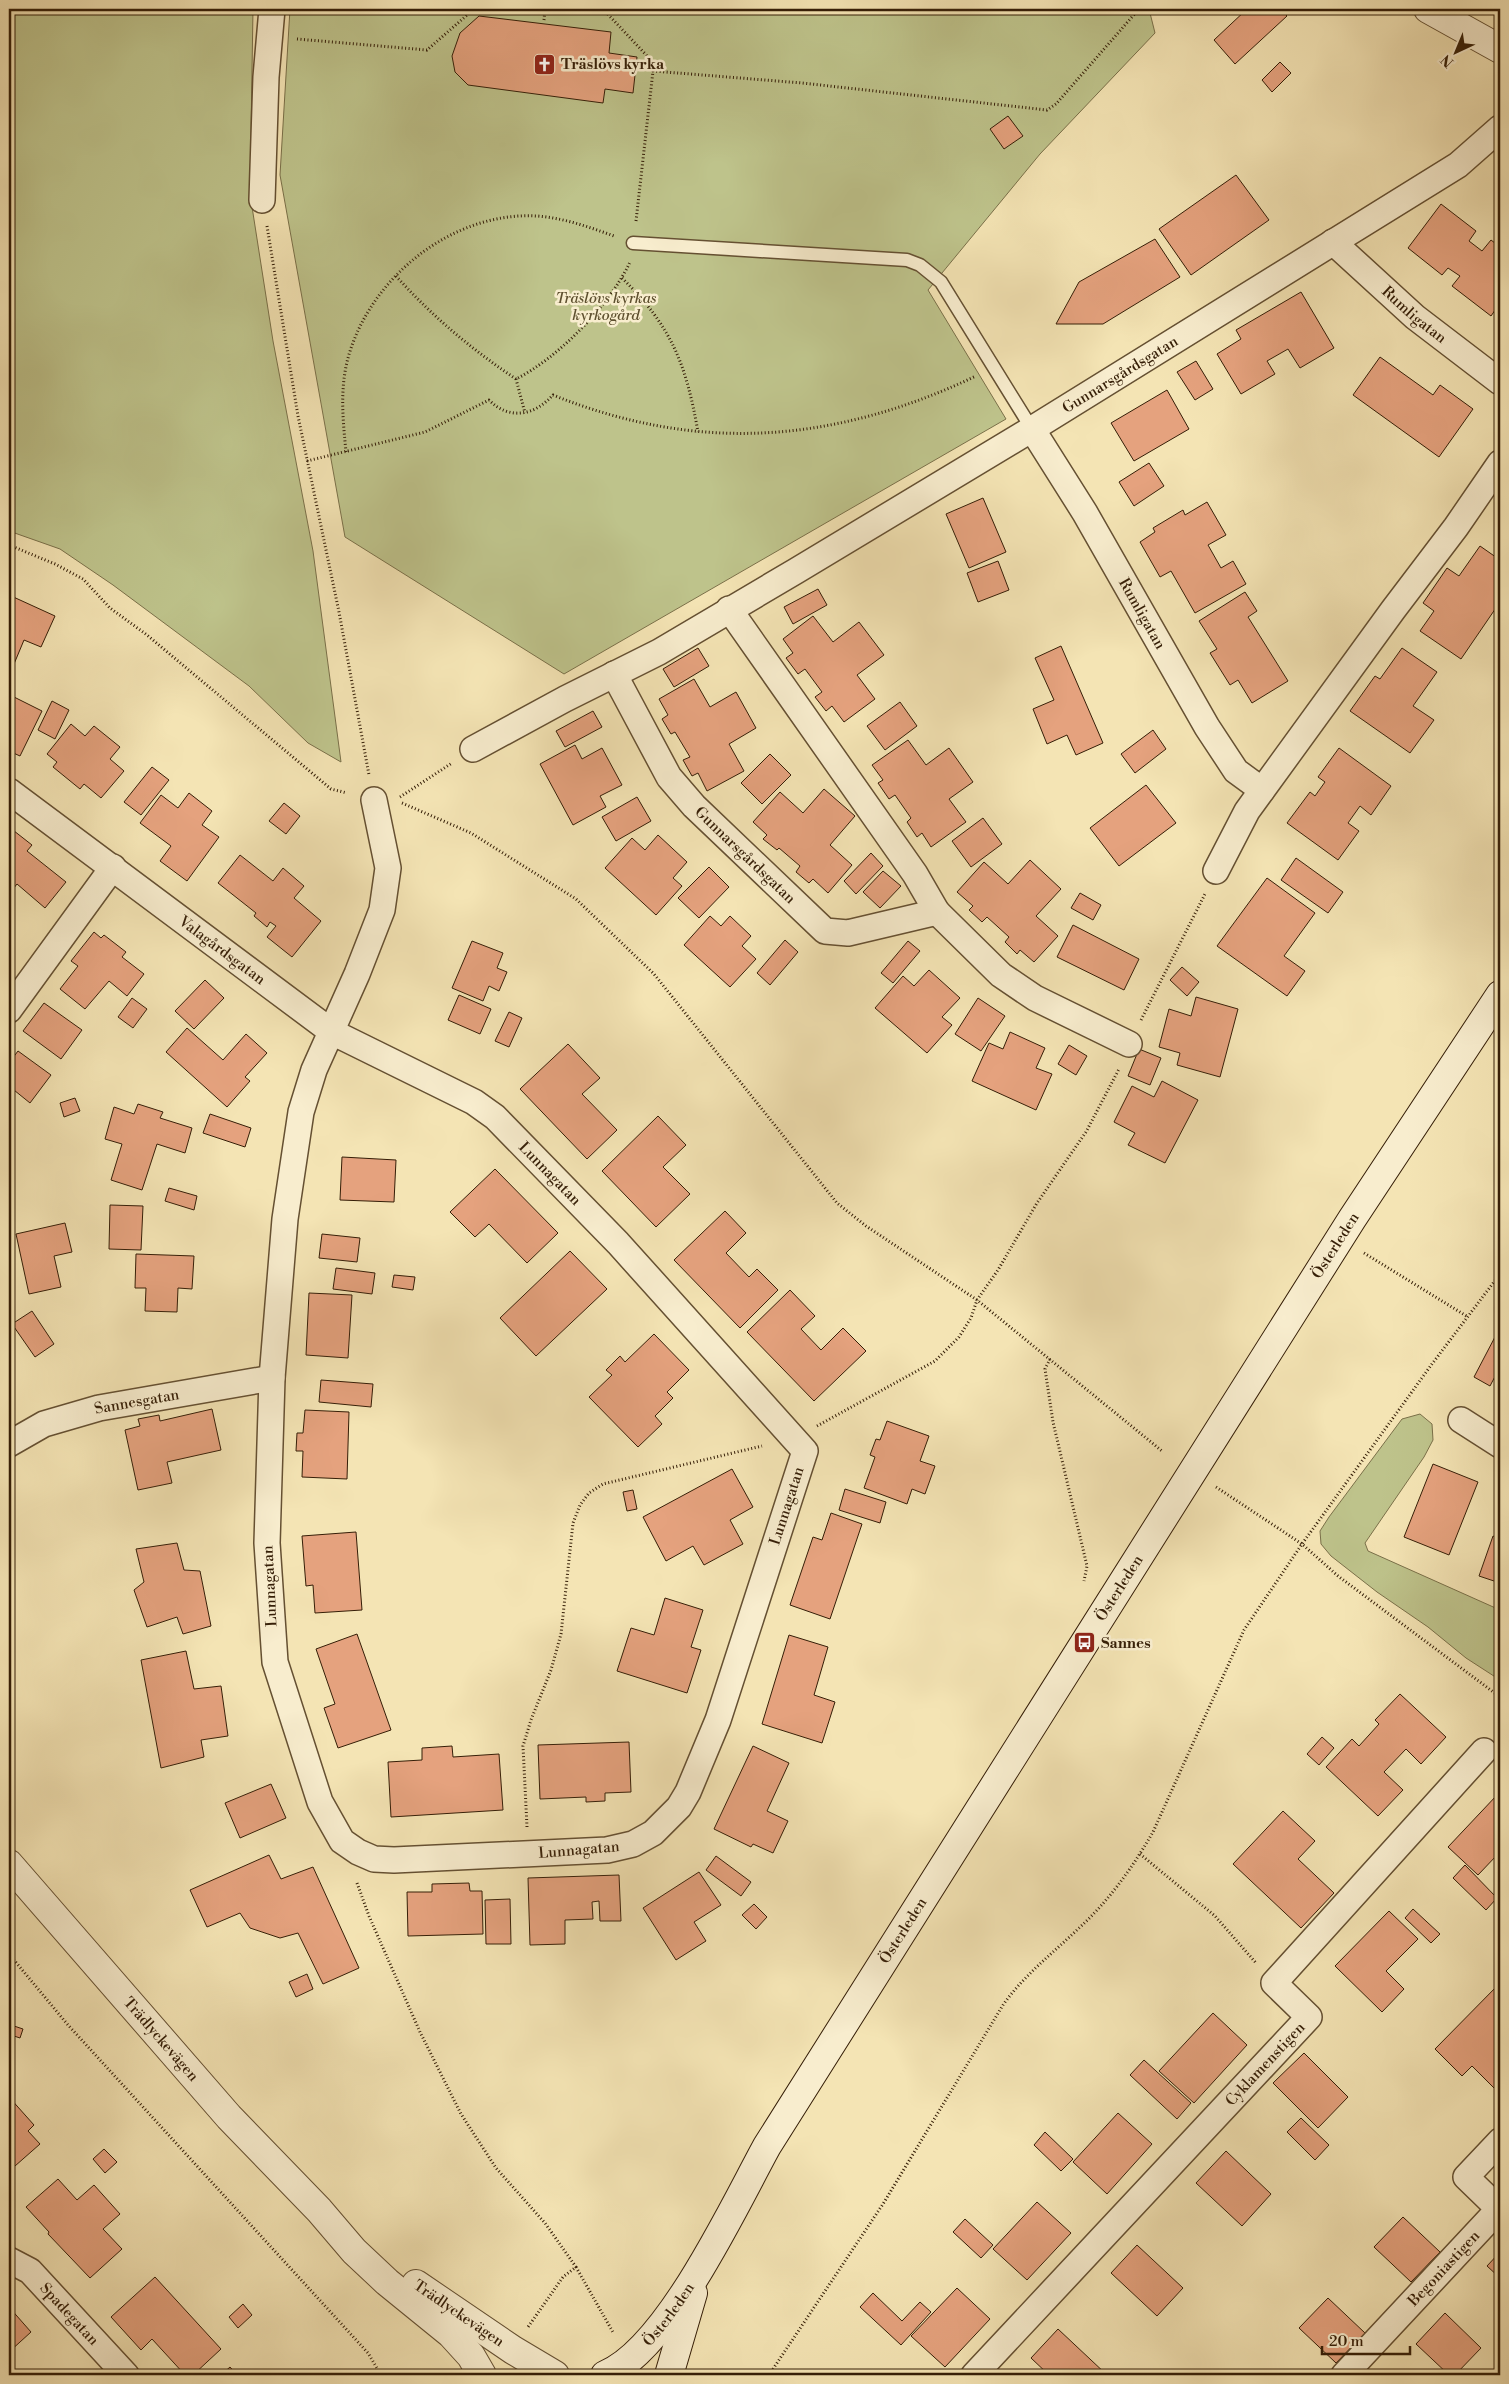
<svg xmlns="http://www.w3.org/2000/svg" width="1509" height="2384" font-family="'Libre Bodoni',serif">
	<rect width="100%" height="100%" fill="#f4e4b4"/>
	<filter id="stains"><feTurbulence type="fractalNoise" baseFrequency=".004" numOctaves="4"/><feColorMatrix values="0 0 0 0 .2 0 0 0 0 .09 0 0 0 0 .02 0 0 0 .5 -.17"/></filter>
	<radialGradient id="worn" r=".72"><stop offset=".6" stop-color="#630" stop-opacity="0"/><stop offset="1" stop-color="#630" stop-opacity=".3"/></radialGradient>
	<!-- green -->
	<path fill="#bec38b" stroke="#7a7049" d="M9 9H253L250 194 273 341 313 551 341 762 308 743 249 686 113 585 60 549 9 531Z
		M290 9H1149L1155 33 1040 154 928 290 1006 419 564 674 345 537 280 175Z
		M1420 1414 1432 1424 1433 1440 1424 1457 1365 1543 1368 1551 1500 1610V1680L1466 1658 1428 1627 1377 1592 1331 1556 1321 1544 1320 1531 1329 1517 1402 1419Z"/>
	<!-- building -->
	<path fill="#e5a27e" stroke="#351e07" d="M1247 9H1280L1287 16 1235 64 1214 40Z
		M479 16 611 32 609 53 637 57 633 93 605 89 603 103 468 85 455 72 452 56 460 33Z
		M1280 62 1291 73 1272 92 1262 80Z
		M1008 116 1023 136 1004 149 990 129Z
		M1236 175 1269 220 1191 275 1159 229Z
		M1441 204 1476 231 1469 241 1482 251 1491 240 1500 247V303L1491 316 1452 286 1460 276 1448 268 1442 275 1408 248Z
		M1155 239 1180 277 1103 324H1056L1079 282Z
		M1301 292 1334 348 1300 368 1288 349 1267 361 1275 374 1241 394 1217 354 1241 339 1236 330Z
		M1380 357 1433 395 1440 385 1473 409 1439 457 1353 395Z
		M1196 361 1213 389 1195 400 1177 372Z
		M1167 390 1189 429 1134 461 1111 423Z
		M1149 463 1164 486 1134 506 1119 482Z
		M983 498 1006 552 969 568 946 514Z
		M1207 502 1226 535 1208 545 1221 568 1233 561 1246 584 1195 613 1171 571 1160 577 1140 542 1155 532 1153 528 1183 510 1185 515Z
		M1480 546 1500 560V602L1461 659 1420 631 1434 611 1423 603 1447 568 1459 576Z
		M998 561 1009 590 978 602 967 573Z
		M818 589 827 605 793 624 784 607Z
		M1245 592 1257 611 1248 617 1288 681 1252 703 1238 680 1230 685 1210 653 1217 649 1199 621Z
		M9 595 55 616 41 647 24 640 9 676Z
		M813 616 833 642 859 622 884 655 857 675 875 699 844 722 832 706 826 711 815 697 822 692 805 669 798 674 786 658 793 653 783 639Z
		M1061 646 1103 743 1076 755 1067 735 1047 744 1033 709 1054 700 1035 658Z
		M698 648 709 666 674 687 663 669Z
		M1402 648 1437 672 1413 706 1434 720 1410 753 1350 711 1375 676 1380 679Z
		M694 679 710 707 736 692 756 728 729 744 744 771 707 791 698 773 692 776 683 760 690 757 675 732 671 734 662 719 668 715 659 699Z
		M10 695 42 711 20 756 9 751Z
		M52 701 69 710 55 739 38 730Z
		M900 702 917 726 885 750 867 726Z
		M593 711 602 727 565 747 556 731Z
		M71 724 85 736 94 726 120 747 110 759 124 771 101 798 84 784 80 789 53 767 57 762 47 754Z
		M1153 730 1166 749 1135 773 1121 754Z
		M908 740 926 765 949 748 973 782 949 799 966 822 931 847 922 833 917 837 907 822 911 818 895 795 889 799 878 783 883 780 872 765Z
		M575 745 582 759 602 748 622 785 600 796 606 807 573 825 540 764Z
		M1339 748 1391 786 1371 815 1360 806 1348 823 1359 831 1338 860 1287 823 1310 792 1315 796 1325 782 1318 777Z
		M770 754 791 775 762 804 741 783Z
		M152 767 169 780 141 815 124 802Z
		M1146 785 1176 823 1119 866 1090 828Z
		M824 789 855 816 830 845 852 865 828 893 813 879 809 883 796 872 800 866 779 848 777 850 763 839 767 835 753 822 780 792 803 813Z
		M189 793 212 811 202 825 219 837 187 881 160 861 171 846 140 823 161 795 178 808Z
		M637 797 651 821 616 841 602 817Z
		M284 803 300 816 286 834 269 821Z
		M983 818 1002 844 971 867 952 841Z
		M9 827 32 845 27 851 66 882 45 908 17 884 9 894Z
		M658 835 687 862 673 878 682 886 656 915 605 868 632 838 645 850Z
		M871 853 883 866 856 894 844 881Z
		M240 855 273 881 283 868 304 886 294 898 321 921 292 957 267 937 276 926 270 922 267 927 254 916 256 913 218 883Z
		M1296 858 1343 892 1328 913 1281 880Z
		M1030 860 1061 889 1036 916 1058 936 1034 962 1020 950 1017 954 1005 942 1009 937 987 917 982 922 969 910 973 906 957 892 984 862 1008 884Z
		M709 867 729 887 699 918 678 898Z
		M883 871 901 886 880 908 863 892Z
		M1267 878 1315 913 1284 956 1305 971 1287 996 1217 946Z
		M1080 893 1101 905 1093 920 1071 908Z
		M710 916 721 926 730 916 751 936 742 946 756 959 730 987 684 945Z
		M1073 925 1139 959 1124 990 1057 957Z
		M94 932 101 938 104 935 126 952 122 957 144 974 127 996 109 981 85 1009 60 989 78 966 71 961Z
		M785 940 798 952 770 985 757 973Z
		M472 941 503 953 497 968 507 972 499 991 489 986 483 1001 452 988Z
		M908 941 920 951 893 983 881 973Z
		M1182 967 1199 982 1187 996 1170 980Z
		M929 970 960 998 942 1017 952 1025 927 1053 875 1008 903 976 914 986Z
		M205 980 224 998 194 1029 175 1011Z
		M459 995 491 1009 480 1034 448 1020Z
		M1196 997 1238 1009 1220 1077 1177 1065 1180 1053 1159 1047 1169 1009 1191 1016Z
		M132 998 147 1009 133 1028 118 1017Z
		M978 998 1005 1016 981 1051 955 1034Z
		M44 1003 82 1030 61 1059 23 1031Z
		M509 1012 522 1018 509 1047 495 1041Z
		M187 1028 223 1060 246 1034 267 1053 245 1077 250 1081 227 1107 166 1052Z
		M1010 1032 1045 1048 1036 1068 1052 1074 1036 1110 972 1081 989 1043 1003 1049Z
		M568 1044 600 1078 582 1094 617 1130 587 1159 520 1089Z
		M1069 1045 1087 1056 1076 1075 1058 1064Z
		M1139 1049 1161 1058 1150 1085 1128 1076Z
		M18 1051 51 1075 30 1103 9 1086V1063Z
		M1162 1081 1198 1100 1165 1163 1128 1145 1135 1133 1114 1122 1132 1086 1154 1097Z
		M75 1098 80 1111 64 1117 60 1103Z
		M138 1104 163 1112 160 1118 192 1128 185 1153 157 1144 142 1190 111 1180 122 1144 105 1139 114 1107 134 1114Z
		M210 1114 251 1128 245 1147 203 1133Z
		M658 1116 686 1145 663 1167 690 1194 656 1227 602 1171Z
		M342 1157 396 1160 394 1202 340 1200Z
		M495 1169 558 1233 527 1263 489 1224 475 1237 450 1212Z
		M169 1188 197 1196 194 1210 165 1201Z
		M110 1205 143 1206 141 1250 109 1249Z
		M725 1211 746 1233 726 1253 749 1277 757 1269 778 1290 740 1328 674 1260Z
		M65 1223 72 1252 54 1256 61 1287 29 1294 16 1234Z
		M322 1234 360 1238 357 1262 319 1258Z
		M570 1251 607 1289 536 1356 500 1318Z
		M136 1254 194 1256 192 1289 178 1288 177 1312 145 1311 146 1288H135Z
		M336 1268 375 1273 372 1294 333 1289Z
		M394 1275 415 1277 413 1290 392 1287Z
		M790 1290 815 1316 801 1329 821 1350 843 1328 866 1351 814 1401 747 1332Z
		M309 1293 352 1295 348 1358 306 1355Z
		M32 1311 54 1344 35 1357 12 1324Z
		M654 1334 689 1370 667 1392 673 1398 655 1416 662 1424 638 1447 589 1397 612 1375 606 1370 620 1356 625 1362Z
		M1496 1335 1500 1337V1367L1490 1386 1474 1377Z
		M321 1380 373 1384 371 1407 319 1402Z
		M212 1409 221 1450 167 1462 172 1483 138 1490 125 1430 140 1426 138 1419 159 1415 160 1421Z
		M305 1410 349 1412 347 1479 302 1477 303 1451H296L297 1433H303Z
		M887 1421 929 1436 920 1461 935 1466 925 1494 912 1489 907 1504 864 1488 875 1457 870 1455 876 1439 880 1440Z
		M1433 1464 1478 1482 1449 1555 1404 1537Z
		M732 1469 753 1507 730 1520 743 1544 704 1565 693 1546 666 1561 643 1517Z
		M845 1489 886 1502 880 1523 839 1510Z
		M633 1490 637 1509 627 1511 623 1492Z
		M831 1513 862 1524 830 1619 790 1605 813 1537 822 1540Z
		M356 1532 362 1610 315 1613 313 1585 306 1586 302 1536Z
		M1493 1536 1500 1539V1583L1479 1576Z
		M177 1543 184 1570 200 1571 211 1626 183 1634 177 1617 147 1627 134 1590 144 1582 136 1549Z
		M665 1598 703 1610 691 1647 701 1650 687 1693 617 1671 631 1628 654 1635Z
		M357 1634 391 1730 338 1748 324 1708 335 1704 316 1649Z
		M789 1635 828 1647 814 1695 835 1702 822 1743 762 1724Z
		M186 1651 194 1689 221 1686 228 1736 201 1740 204 1757 161 1768 141 1660Z
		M1400 1694 1446 1737 1421 1764 1406 1749 1384 1772 1403 1790 1378 1816 1326 1767 1352 1739 1359 1746 1379 1724 1375 1720Z
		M1322 1737 1334 1748 1319 1765 1307 1754Z
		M629 1742 631 1792 605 1793V1801L586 1802V1797L540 1799 538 1745Z
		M452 1746 453 1757 499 1754 503 1810 391 1817 388 1762 422 1760V1748Z
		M753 1746 789 1763 767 1811 788 1821 773 1853 753 1844 751 1847 714 1829Z
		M271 1784 286 1818 240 1838 225 1803Z
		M1497 1795 1500 1798V1858L1497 1855 1478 1875 1448 1847Z
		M1283 1811 1315 1841 1298 1859 1334 1893 1301 1928 1233 1864Z
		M269 1855 281 1879 313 1867 359 1968 323 1984 298 1933 280 1938 250 1928 240 1913 207 1927 190 1890Z
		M716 1856 751 1882 741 1896 706 1870Z
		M1465 1865 1497 1898 1486 1910 1453 1878Z
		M699 1872 721 1905 694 1922 706 1941 676 1960 643 1908Z
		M619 1875 621 1921H600L599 1901 592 1902 593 1919 565 1920V1944L530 1945 528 1878Z
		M469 1883 470 1891H482L483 1934 408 1936 407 1892H432V1884Z
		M510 1899 511 1944H486L485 1900Z
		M754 1904 767 1917 756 1929 742 1915Z
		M1413 1909 1440 1934 1431 1943 1405 1918Z
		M1389 1911 1418 1939 1386 1971 1404 1989 1382 2012 1335 1966Z
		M307 1974 313 1989 296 1997 289 1982Z
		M1500 1983V2085L1496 2090 1472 2066 1462 2076 1435 2049Z
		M1213 2013 1247 2045 1194 2103 1159 2071Z
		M14 2026 23 2029 20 2038 11 2035Z
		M1304 2053 1348 2097 1318 2128 1273 2083Z
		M1144 2060 1191 2103 1177 2119 1130 2075Z
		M9 2097 34 2125 28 2131 40 2144 15 2166 9 2160Z
		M1118 2113 1152 2144 1107 2194 1073 2162Z
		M1301 2118 1329 2145 1315 2160 1287 2132Z
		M1045 2132 1073 2159 1061 2171 1034 2145Z
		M104 2149 117 2162 105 2173 93 2159Z
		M1226 2151 1271 2194 1242 2226 1196 2183Z
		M58 2179 77 2200 94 2185 120 2214 103 2229 122 2249 90 2278 48 2234 49 2232 26 2207Z
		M1037 2202 1071 2233 1027 2280 993 2249Z
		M1403 2217 1440 2252 1411 2282 1374 2247Z
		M965 2219 993 2245 981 2258 953 2232Z
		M1137 2245 1183 2288 1157 2316 1111 2273Z
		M1500 2252V2278L1487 2266Z
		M155 2277 221 2349 193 2375H185L152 2339 141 2350 111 2317Z
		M957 2288 990 2319 945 2367 911 2336Z
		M873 2293 902 2321 920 2302 931 2312 901 2345 860 2307Z
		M1328 2298 1365 2333 1336 2363 1299 2328Z
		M243 2304 252 2315 238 2328 229 2317Z
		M9 2307 31 2332 9 2352Z
		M1445 2313 1481 2348 1455 2375H1449L1416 2344Z
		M1058 2329 1107 2375H1049L1031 2358Z
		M230 2367 237 2375H221Z"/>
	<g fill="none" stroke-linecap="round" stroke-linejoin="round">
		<defs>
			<path id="service" d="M633 243 907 260 920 265 941 282 1032 429"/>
			<g id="minor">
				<path d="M262 200 266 77 272 9"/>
				<path id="s1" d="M1333 242 1415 317 1500 382"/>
				<path id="s2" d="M1032 429 1085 513 1207 727 1236 771 1262 790"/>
				<path d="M729 609 915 874 937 912 1001 975 1035 998 1129 1044"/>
				<path id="s3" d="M614 674 669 777 694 806 825 931 848 933 937 912"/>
				<path id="s4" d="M473 749 565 699 659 652 796 571 1032 429 1458 165 1500 128"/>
				<path id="s5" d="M9 791 332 1032 474 1102 495 1117 618 1243 805 1451 718 1720 688 1792 679 1807 653 1833 633 1844 607 1850 394 1860 374 1859 358 1852 342 1841 320 1802 275 1662 267 1543 272 1378 285 1219 301 1112 314 1070 357 974 382 910 388 868 374 800"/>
				<path d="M1216 871 1247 811 1393 610 1456 527 1500 463"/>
				<path d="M9 1010 113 867"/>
				<path d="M1461 1420 1500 1445"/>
				<path id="s6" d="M9 1444 44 1424 99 1408 272 1378"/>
				<path id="s7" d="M9 2260 30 2271 126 2375"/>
				<path id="s8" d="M974 2375 1309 2017 1274 1983 1484 1751"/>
				<path id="s9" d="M1344 2375 1499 2209 1466 2177 1500 2141"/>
			</g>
			<g id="tertiary">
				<path d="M1428 9 1500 49"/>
				<path id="s10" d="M9 1864 229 2117 319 2210 354 2251 387 2282 451 2334 471 2356 482 2375"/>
				<path id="s11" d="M416 2284 513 2350 555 2375"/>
			</g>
			<g id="secondary">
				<path id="s12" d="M605 2375C668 2349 734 2206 767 2146L1352 1219 1500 995"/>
				<path d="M669 2375 693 2293"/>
			</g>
		</defs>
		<!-- service casing -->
		<use href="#service" stroke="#655032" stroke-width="15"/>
		<!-- minor casing -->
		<use href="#minor" stroke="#655032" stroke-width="28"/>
		<!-- tertiary casing -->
		<use href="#tertiary" stroke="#655032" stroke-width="30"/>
		<!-- secondary casing -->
		<use href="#secondary" stroke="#351e07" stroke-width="30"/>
		<!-- path -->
		<path stroke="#351e07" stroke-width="3" stroke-dasharray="1 2.5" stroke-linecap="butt" d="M603 9 649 58 653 71 802 83 1047 110 1056 104 1139 9
			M544 20 545 9
			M297 39 427 50 474 9
			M636 221 653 71
			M267 226 298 416 339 612 369 775
			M396 276C432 316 471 349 516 379 558 358 610 305 630 262
			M622 278C672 327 686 364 698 432
			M516 379 525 413
			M346 452C343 421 340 392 347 362 367 280 451 211 537 216 564 218 589 227 614 236
			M307 461 425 432 489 400C510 421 535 415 553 395 699 454 835 443 976 376
			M9 545 55 564 83 579 110 608 147 635 331 789 347 793
			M400 797 452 763
			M402 803 471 833 576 899 654 974 837 1203 866 1226 977 1300 1162 1451
			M1141 1020 1205 894
			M1364 1253 1468 1317
			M1050 1359 1045 1369 1053 1422 1087 1566 1084 1581
			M817 1426 935 1361 959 1337 971 1318 977 1300 998 1270 1037 1203 1086 1132 1119 1069
			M1216 1487 1302 1544 1338 1576 1500 1697
			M527 1827 523 1746 531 1720 551 1670 561 1634 573 1523 580 1505 589 1493 603 1484 762 1446
			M1140 1854 1215 1916 1256 1963
			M357 1883 369 1916 420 2032 461 2114 496 2168 545 2223 576 2267 563 2277 528 2327
			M9 1954 68 2025 368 2353 381 2375
			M576 2267 614 2334
			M769 2375 883 2204 1003 2005C1024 1975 1052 1954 1078 1929 1108 1902 1133 1867 1153 1832L1244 1630 1302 1544 1432 1364 1500 1274"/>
		<!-- service -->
		<use href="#service" stroke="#f8edce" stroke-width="12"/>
		<!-- minor -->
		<use href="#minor" stroke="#f8edce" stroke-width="25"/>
		<!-- tertiary -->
		<use href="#tertiary" stroke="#f8edce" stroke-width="28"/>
		<!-- secondary -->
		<use href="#secondary" stroke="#f8edce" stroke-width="28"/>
	</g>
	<!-- icons -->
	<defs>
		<symbol id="church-square" viewBox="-11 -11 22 22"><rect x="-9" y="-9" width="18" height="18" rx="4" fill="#8f2418" stroke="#f8edce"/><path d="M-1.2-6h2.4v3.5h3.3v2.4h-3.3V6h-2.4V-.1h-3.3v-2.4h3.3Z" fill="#fff"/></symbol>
		<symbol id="bus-square" viewBox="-11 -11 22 22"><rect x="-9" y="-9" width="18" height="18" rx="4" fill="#8f2418" stroke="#f8edce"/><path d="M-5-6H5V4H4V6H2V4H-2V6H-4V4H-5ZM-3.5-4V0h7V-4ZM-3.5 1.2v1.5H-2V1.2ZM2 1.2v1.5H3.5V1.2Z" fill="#fff"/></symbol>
	</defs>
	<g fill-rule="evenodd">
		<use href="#church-square" x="532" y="52" width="25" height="25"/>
		<use href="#bus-square" x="1072" y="1630" width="25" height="25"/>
	</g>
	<g text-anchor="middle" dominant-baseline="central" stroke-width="5" stroke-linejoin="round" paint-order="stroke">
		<!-- poi labels -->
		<g font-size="15" font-weight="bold" fill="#351e07" stroke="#f8edce" text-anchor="start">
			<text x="561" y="64">Träslövs kyrka</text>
			<text x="1101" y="1643">Sannes</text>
		</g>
		<!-- park labels -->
		<g font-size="15" font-style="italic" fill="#5e502f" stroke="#f8edce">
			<text x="606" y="298">Träslövs kyrkas<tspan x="606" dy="17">kyrkogård</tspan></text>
		</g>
		<!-- street labels -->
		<g font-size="15" fill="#351e07" stroke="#f8edce">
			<text stroke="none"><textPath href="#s1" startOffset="109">Rumligatan</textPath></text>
			<text stroke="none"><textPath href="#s4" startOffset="748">Gunnarsgårdsgatan</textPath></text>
			<text stroke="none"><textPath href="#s2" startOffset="215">Rumligatan</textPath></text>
			<text stroke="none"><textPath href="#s3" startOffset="226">Gunnarsgårdsgatan</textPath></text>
			<text stroke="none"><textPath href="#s5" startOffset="266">Valagårdsgatan</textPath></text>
			<text stroke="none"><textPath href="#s5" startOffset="666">Lunnagatan</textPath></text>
			<text stroke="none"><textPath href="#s12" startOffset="1349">Österleden</textPath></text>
			<text stroke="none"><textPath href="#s6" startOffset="136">Sannesgatan</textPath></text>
			<text transform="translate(787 1506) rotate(-72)">Lunnagatan</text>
			<text transform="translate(270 1586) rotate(-93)">Lunnagatan</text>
			<text stroke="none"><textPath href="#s12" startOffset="944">Österleden</textPath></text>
			<text transform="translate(579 1850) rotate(-5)">Lunnagatan</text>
			<text stroke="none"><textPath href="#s12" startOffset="539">Österleden</textPath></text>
			<text stroke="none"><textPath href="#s10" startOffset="232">Trädlyckevägen</textPath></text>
			<text stroke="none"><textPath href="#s8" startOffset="426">Cyklamenstigen</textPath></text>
			<text stroke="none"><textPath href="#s9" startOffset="146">Begoniastigen</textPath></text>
			<text stroke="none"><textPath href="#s11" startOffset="52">Trädlyckevägen</textPath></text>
			<text stroke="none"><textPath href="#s12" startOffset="89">Österleden</textPath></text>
			<text stroke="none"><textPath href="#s7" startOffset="82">Spadegatan</textPath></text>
		</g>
	</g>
	<!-- margin -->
	<rect width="1509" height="2384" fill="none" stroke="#f4e4b4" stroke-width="30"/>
	<rect x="10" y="10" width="1489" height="2364" fill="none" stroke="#351e07" stroke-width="2.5"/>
	<rect x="15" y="15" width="1479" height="2354" fill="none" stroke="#351e07"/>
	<!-- north arrow -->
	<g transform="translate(1456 52) rotate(224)" stroke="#f8edce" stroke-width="4" paint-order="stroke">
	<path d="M0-4L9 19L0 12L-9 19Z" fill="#351e07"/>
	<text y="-8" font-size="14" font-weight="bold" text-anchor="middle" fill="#351e07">N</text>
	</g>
	<!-- scale -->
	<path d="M1322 2346v8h88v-8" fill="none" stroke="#351e07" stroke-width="2.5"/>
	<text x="1329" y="2346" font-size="15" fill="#351e07" stroke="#f8edce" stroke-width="4" paint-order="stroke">20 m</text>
	<rect width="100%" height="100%" filter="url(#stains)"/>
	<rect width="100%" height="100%" fill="url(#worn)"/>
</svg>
